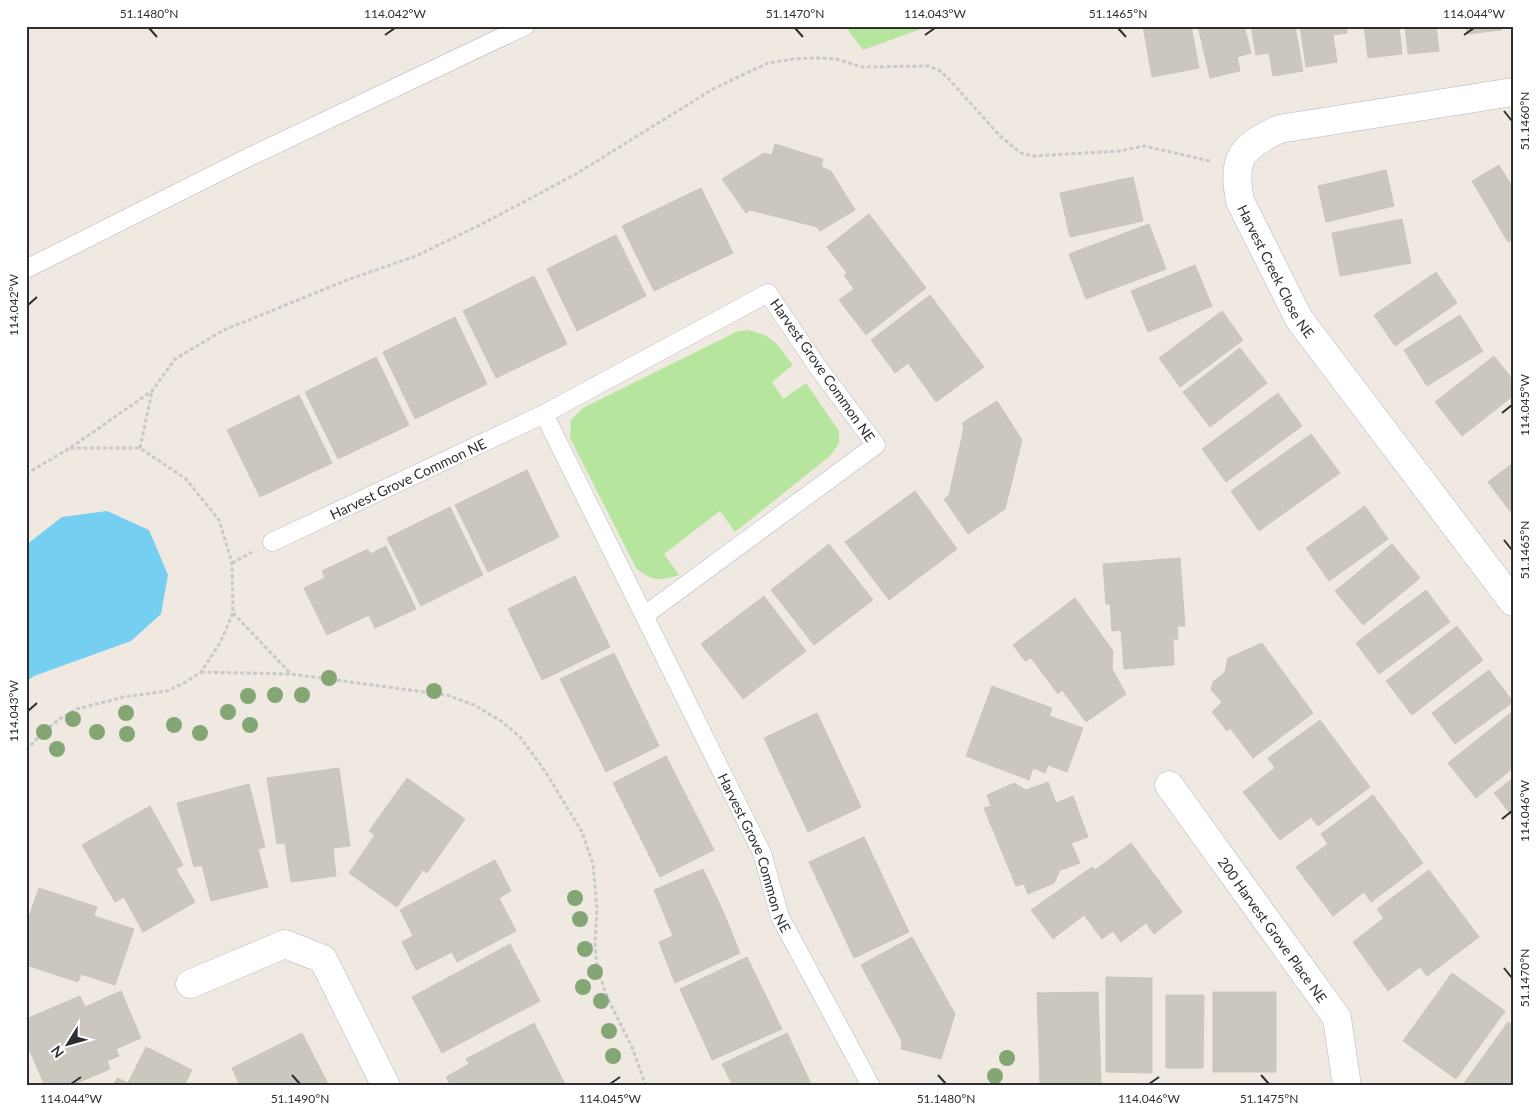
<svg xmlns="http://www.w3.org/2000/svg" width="1539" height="1112" font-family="Lato,sans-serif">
	<rect width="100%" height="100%" fill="#efe9e1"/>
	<!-- green -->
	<path fill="#b6e59e" d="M845 26H929L863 50Z
		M747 330C775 336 776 344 793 365L772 382 783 399 806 383 839 431V443L830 456 735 532 720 511 664 554 679 575C659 581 653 582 636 568L570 438 571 420 583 408 736 332Z"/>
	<!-- water -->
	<path fill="#75cff0" d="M107 511 149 530 168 575 161 614 131 641 34 676 26 682V545L62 517Z"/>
	<!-- building -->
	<path fill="#cbc7bf" stroke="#cbc5ba" d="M1143 26H1191L1199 68 1152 77Z
		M1198 26H1244L1251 53 1237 57 1240 71 1210 78Z
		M1251 26H1295L1303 71 1273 76 1269 53 1256 55Z
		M1300 26H1346L1347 33 1333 35 1337 62 1306 67Z
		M1364 26H1399L1402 54 1368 58Z
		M1405 26H1436L1439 51 1408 54Z
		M1466 26H1501V30L1467 34Z
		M775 144 823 159 821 167 831 171 855 210 820 231 817 227 750 210 746 213 722 179 764 153 772 155Z
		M1499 165 1513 188V239L1508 242 1472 181Z
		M1386 170 1394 206 1326 222 1318 186Z
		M1133 177 1143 221 1070 237 1060 193Z
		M701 188 733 253 654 291 622 226Z
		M869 214 926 288 866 335 839 300 854 289 844 275 847 273 827 247Z
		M1402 219 1411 263 1340 276 1332 233Z
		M1149 224 1166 269 1086 299 1069 254Z
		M616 235 646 296 577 331 547 269Z
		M1195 265 1212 306 1148 332 1131 291Z
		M1436 272 1457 303 1395 346 1374 315Z
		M534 276 567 344 496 378 463 311Z
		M930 295 984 367 936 402 908 363 895 373 871 340Z
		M1222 311 1243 340 1180 387 1159 358Z
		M1460 315 1483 351 1427 386 1404 350Z
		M455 317 487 384 415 419 383 352Z
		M1240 348 1267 383 1210 427 1183 392Z
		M1494 356 1513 380V396L1462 436 1435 402Z
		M376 357 409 425 338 459 305 392Z
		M1278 393 1302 426 1226 482 1202 449Z
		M299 395 332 463 260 497 227 430Z
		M997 401 1022 440 1005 509 968 534 944 499 949 495 964 428 962 423Z
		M1311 434 1340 473 1259 531 1231 491Z
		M1513 463V515L1488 482Z
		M527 470 559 537 488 572 455 505Z
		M915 491 957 549 889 600 845 542Z
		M1365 506 1388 539 1329 581 1306 548Z
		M450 507 483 575 421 606 387 538Z
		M829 544 873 600 814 645 771 590Z
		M1392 544 1420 578 1363 625 1335 591Z
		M386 546 416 609 375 628 369 615 327 635 304 588 325 578 322 571 368 549 370 554Z
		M1180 558 1185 626H1177L1178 639H1173L1174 665 1124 669 1121 630 1112 631 1110 604H1106L1103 564Z
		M575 576 610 647 542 680 508 609Z
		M1426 590 1450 622 1379 674 1356 643Z
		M764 596 806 651 743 699 701 644Z
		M1075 598 1113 651 1112 669 1126 694 1086 722 1062 690 1058 694 1031 658 1025 661 1013 645Z
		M1457 626 1483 660 1412 715 1386 681Z
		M1262 643 1313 713 1253 758 1230 728 1227 731 1212 712 1222 702 1211 690 1213 682 1225 672 1228 658Z
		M614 653 659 746 606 772 560 679Z
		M1489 670 1513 702 1455 744 1432 713Z
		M992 686 1052 708 1049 716 1083 728 1067 772 1048 765 1045 773 1033 768 1029 780 966 756Z
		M1513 711V768L1476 798 1448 763Z
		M817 713 861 807 808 832 764 738Z
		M1320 720 1370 787 1318 826 1311 817 1280 840 1243 792 1275 768 1268 758Z
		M666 756 714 850 660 877 613 783Z
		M339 768 350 846 333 848 336 876 291 882 285 843 277 844 267 778Z
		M407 778 465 819 427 873 423 870 397 907 349 873 375 835 369 831Z
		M1513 778V817L1494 793Z
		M1048 782 1056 803 1073 796 1088 837 1071 843 1080 863 1060 870 1054 883 1028 894 1024 884 1016 886 984 808 991 806 987 795 1014 783 1026 790Z
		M249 784 265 847 258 849 268 887 211 901 202 865 194 867 177 803Z
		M1373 795 1423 863 1371 902 1364 892 1333 916 1296 867 1328 844 1321 834Z
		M150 806 183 865 176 869 195 902 143 932 124 897 115 902 82 845Z
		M864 837 909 932 854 958 809 862Z
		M1131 843 1182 912 1154 934 1146 923 1121 942 1113 931 1102 939 1084 915 1053 939 1031 910 1092 867 1095 870Z
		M495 860 511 891 499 898 516 931 457 962 452 952 416 970 402 942 413 936 400 910Z
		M703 869 723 911 740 953 675 983 659 942 673 936 654 890Z
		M1429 870 1479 937 1427 976 1420 967 1388 991 1353 942 1384 918 1377 909Z
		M39 888 97 907 94 916 134 929 115 985 81 974 78 982 26 965V925Z
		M912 937 955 1014 941 1059 901 1049 902 1041 861 965Z
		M510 944 540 1001 442 1053 412 997Z
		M747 957 782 1029 712 1060 680 989Z
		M1452 973 1505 1011 1456 1079 1403 1041Z
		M1106 977 1152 978V1073L1106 1072Z
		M121 991 141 1038 116 1049 119 1056 107 1061 110 1069 70 1086H45L26 1042V1019L80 996 85 1007Z
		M1098 992 1101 1083 1040 1085 1037 993Z
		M1213 992H1276V1072H1213Z
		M1166 995H1204L1203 1068H1166Z
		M1508 1022 1513 1025V1083L1511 1086H1462Z
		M534 1023 566 1086H451L446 1077 469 1064 466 1059Z
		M302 1033 329 1086H240L232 1068Z
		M787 1033 812 1086H733L722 1064Z
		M146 1047 192 1070 184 1086H113L117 1078 128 1083Z"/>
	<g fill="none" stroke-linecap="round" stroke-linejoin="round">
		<defs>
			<g id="service">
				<path d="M26 269 243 160 525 26"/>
				<path id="s1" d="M272 542 544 414"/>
				<path id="s2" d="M645 615 876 445 817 366 768 293 544 414 762 853 780 917 871 1086"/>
			</g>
			<g id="minor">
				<path id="s3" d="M1513 92 1279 129C1241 148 1232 157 1240 201L1299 319 1513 602"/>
				<path id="s4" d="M1169 785 1337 1018 1347 1086"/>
				<path d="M190 984 285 944 323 959 386 1086"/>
			</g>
		</defs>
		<!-- service casing -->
		<use href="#service" stroke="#b4b7c1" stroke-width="19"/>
		<!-- minor casing -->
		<use href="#minor" stroke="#b4b7c1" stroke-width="29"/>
		<!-- path -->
		<path stroke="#c9c9c9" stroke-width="3" stroke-dasharray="4 2.5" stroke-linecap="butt" d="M140 448 152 391
			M26 474 70 448 152 391 175 359 224 330 347 280 416 256 482 224 576 174 713 89 768 63 794 59 815 58 836 59 862 67 928 66 939 70 947 77 1000 136 1021 153 1033 156 1119 151 1144 146 1210 161
			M232 563 252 552
			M233 613 291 674
			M201 672 291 674 447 695 474 705 501 721 520 737 545 771 582 832 593 864 597 908 595 944 597 968 608 999 632 1047 646 1086
			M26 750 47 729 61 718 77 709 124 697 167 691 184 683 201 672 220 643 233 613 232 563 219 520 186 479 140 448H70"/>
		<!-- service -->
		<use href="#service" stroke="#fff" stroke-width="18"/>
		<!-- minor -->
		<use href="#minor" stroke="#fff" stroke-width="28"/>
	</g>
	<!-- trees -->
	<g fill="#84a574">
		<circle cx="329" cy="678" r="8"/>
		<circle cx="434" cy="691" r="8"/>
		<circle cx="275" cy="695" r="8"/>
		<circle cx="302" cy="695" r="8"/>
		<circle cx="248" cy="696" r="8"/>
		<circle cx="228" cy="712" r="8"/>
		<circle cx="126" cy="713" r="8"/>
		<circle cx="73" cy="719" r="8"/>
		<circle cx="174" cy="725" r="8"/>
		<circle cx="250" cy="725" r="8"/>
		<circle cx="44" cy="732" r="8"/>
		<circle cx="97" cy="732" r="8"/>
		<circle cx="200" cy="733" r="8"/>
		<circle cx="127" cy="734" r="8"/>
		<circle cx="57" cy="749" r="8"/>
		<circle cx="575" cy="898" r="8"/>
		<circle cx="580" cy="919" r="8"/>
		<circle cx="585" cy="949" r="8"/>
		<circle cx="595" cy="972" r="8"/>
		<circle cx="583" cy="987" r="8"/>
		<circle cx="601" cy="1001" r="8"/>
		<circle cx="609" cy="1031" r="8"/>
		<circle cx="613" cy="1056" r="8"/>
		<circle cx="1007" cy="1058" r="8"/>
		<circle cx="995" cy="1076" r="8"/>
	</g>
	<!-- ticks -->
	<path fill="none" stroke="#2e2e2e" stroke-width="2" d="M149 28 157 37M795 28 803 37M1118 28 1126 37M385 35 395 28M925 35 935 28M1464 35 1474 28M1504 111 1512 121M28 305 37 297M1502 413 1512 405M1504 540 1512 550M28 711 37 703M1502 819 1512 811M1504 968 1512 978M292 1075 300 1084M938 1075 946 1084M1261 1075 1269 1084M71 1084 81 1077M610 1084 620 1077M1149 1084 1159 1077"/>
	<g text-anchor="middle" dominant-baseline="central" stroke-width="4" stroke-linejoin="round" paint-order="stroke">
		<!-- street labels -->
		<g font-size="14" fill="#2e2e2e" stroke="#fff">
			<text stroke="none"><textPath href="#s3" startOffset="408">Harvest Creek Close NE</textPath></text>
			<text transform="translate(823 370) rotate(55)">Harvest Grove Common NE</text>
			<text stroke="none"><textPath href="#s1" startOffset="150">Harvest Grove Common NE</textPath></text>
			<text stroke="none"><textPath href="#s2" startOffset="1215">Harvest Grove Common NE</textPath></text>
			<text stroke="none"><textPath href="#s4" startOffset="178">200 Harvest Grove Place NE</textPath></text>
		</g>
	</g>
	<!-- border -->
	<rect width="1539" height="1112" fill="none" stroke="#ffffff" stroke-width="55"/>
	<!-- north arrow -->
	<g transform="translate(68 1044) rotate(233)" stroke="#ffffff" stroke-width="4" paint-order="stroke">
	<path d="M0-4L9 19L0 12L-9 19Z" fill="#2e2e2e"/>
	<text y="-8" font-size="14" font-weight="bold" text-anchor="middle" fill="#2e2e2e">N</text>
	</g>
	<rect x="28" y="28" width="1484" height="1056" fill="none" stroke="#2e2e2e" stroke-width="2"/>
	<g font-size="12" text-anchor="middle" fill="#2e2e2e">
		<text x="149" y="18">51.1480°N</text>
		<text x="395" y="18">114.042°W</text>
		<text x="795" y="18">51.1470°N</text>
		<text x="935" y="18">114.043°W</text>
		<text x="1118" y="18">51.1465°N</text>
		<text x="1474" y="18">114.044°W</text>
		<text transform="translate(1525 121) rotate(-90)" y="4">51.1460°N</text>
		<text transform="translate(14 305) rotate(-90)" y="4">114.042°W</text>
		<text transform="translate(1525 405) rotate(-90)" y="4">114.045°W</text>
		<text transform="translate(1525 550) rotate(-90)" y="4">51.1465°N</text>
		<text transform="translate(14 711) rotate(-90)" y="4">114.043°W</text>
		<text transform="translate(1525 811) rotate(-90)" y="4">114.046°W</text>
		<text transform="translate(1525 978) rotate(-90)" y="4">51.1470°N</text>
		<text x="71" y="1103">114.044°W</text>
		<text x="300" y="1103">51.1490°N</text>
		<text x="610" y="1103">114.045°W</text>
		<text x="946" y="1103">51.1480°N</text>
		<text x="1149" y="1103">114.046°W</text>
		<text x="1269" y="1103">51.1475°N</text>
	</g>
</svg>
